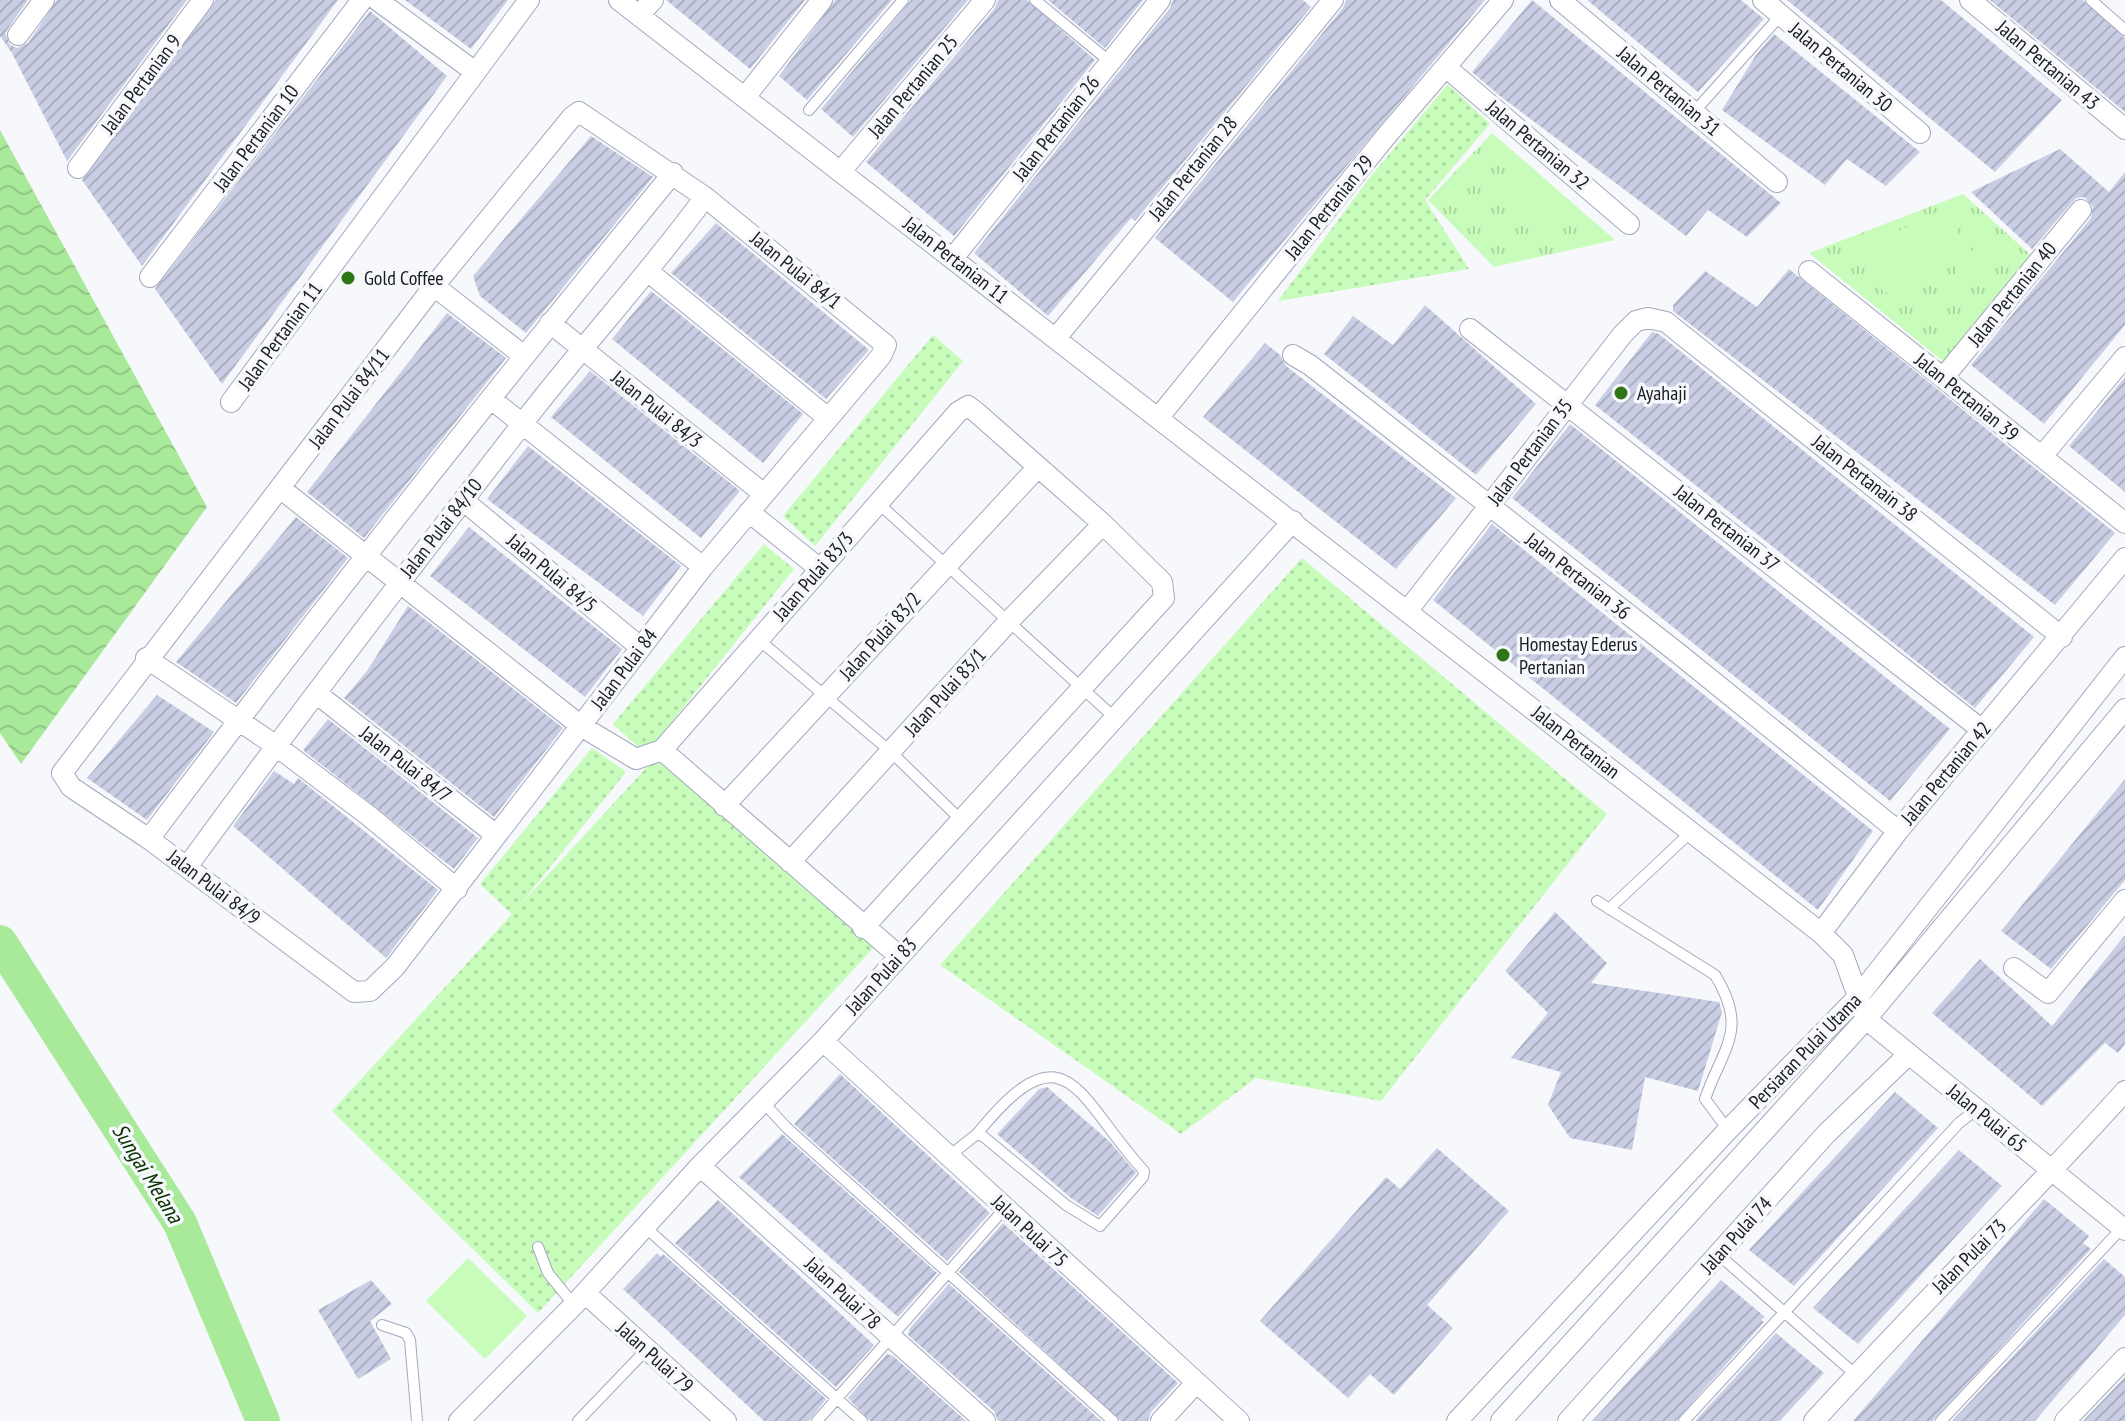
<svg xmlns="http://www.w3.org/2000/svg" width="2125" height="1421" font-family="'PT Sans Narrow',sans-serif">
	<defs>
		<pattern id="grass-dots" width="8" height="8" patternUnits="userSpaceOnUse" patternTransform="scale(2)"><rect width="8" height="8" fill="#c7fcba"/><path d="M2 2h.1M6 6h.1" fill="none" stroke="#aad7a0" stroke-width="1.8" stroke-linecap="round"/></pattern>
		<pattern id="park-tufts" width="24" height="20" patternUnits="userSpaceOnUse" patternTransform="scale(2)"><rect width="24" height="20" fill="#c7fcba"/><path d="M3 7l-1-3M5 7V3M7 7l1-3M15 17l-1-3M17 17v-4M19 17l1-3" fill="none" stroke="#aad7a0"/></pattern>
		<pattern id="water-waves" width="16" height="10" patternUnits="userSpaceOnUse" patternTransform="scale(2)"><rect width="16" height="10" fill="#a9e99a"/><path d="M0 5q4-4 8 0t8 0" fill="none" stroke="#91c784"/></pattern>
		<pattern id="building-hatch" width="6" height="6" patternUnits="userSpaceOnUse" patternTransform="scale(2)"><rect width="6" height="6" fill="#c9cee4"/><path d="M-1 1l2-2M0 6l6-6M5 7l2-2" fill="none" stroke="#acb0c3"/></pattern>
	</defs>
	<rect width="100%" height="100%" fill="#f7f8fc"/>
	<!-- grass -->
	<path fill="url(#grass-dots)" d="M1448 84 1490 124 1425 200 1469 269 1278 301 1371 176Z
		M933 335 963 361 815 546 783 516Z
		M764 544 794 569 646 754 613 724Z
		M1302 558 1607 814 1381 1101 1256 1078 1181 1134 940 965Z
		M592 748 626 772 520 905 661 752 875 946 538 1313 332 1111 512 914 480 884Z"/>
	<!-- park -->
	<path fill="url(#park-tufts)" d="M1492 133 1615 240 1494 267 1428 200Z
		M1963 194 2033 257 1944 362 1809 253Z"/>
	<!-- garden -->
	<path fill="#c7fcba" d="M1531 167 1567 199 1535 235 1499 203Z
		M1945 208 1968 253 1884 294 1862 249Z
		M1987 232 2008 248 1976 289 1955 273Z
		M468 1258 527 1316 485 1359 426 1301Z"/>
	<!-- water -->
	<path fill="url(#water-waves)" d="M0 130 207 507 21 764 0 733Z"/>
	<g fill="none" stroke-linecap="round" stroke-linejoin="round">
		<!-- river -->
		<path stroke="#a9e99a" stroke-width="34" d="M0 942 180 1223 263 1421"/>
	</g>
	<!-- building -->
	<path fill="url(#building-hatch)" d="M0 0H28L5 33 10 45 17 48 28 43 57 0H187L67 161 12 53 0 36Z
		M216 0H338L142 266 82 180Z
		M405 0H508L471 49Z
		M666 0H805L750 69Z
		M835 0H892L807 100 779 76Z
		M911 0H968L853 137 821 109Z
		M998 0H1027L1095 60 954 236 866 162 995 8Z
		M1048 0H1143L1105 48Z
		M1173 0H1303L1311 7 1135 221 1131 218 1048 316 974 253 1170 8Z
		M1346 0H1485L1233 302 1155 238 1343 8Z
		M1532 0 1781 203 1747 237 1708 210 1686 236 1500 96 1472 72Z
		M1587 0H1741L1764 19 1698 92Z
		M1787 0H1941L2062 100 1995 172Z
		M1990 0H2083L2125 38V112Z
		M370 11 447 76 222 384 155 289Z
		M1774 34 1920 152 1886 186 1847 159 1825 185 1722 110 1756 55Z
		M591 136 653 177 526 333 480 296 473 276Z
		M2060 149 2109 192 2125 172V325L2044 424 1971 365 2091 218 2093 206 2084 197 2076 198 2032 249 1971 192Z
		M716 223 869 350 826 399 671 273Z
		M1789 269 2115 533 2055 605 1673 311V305L1705 271 1757 307Z
		M651 291 803 414 763 463 612 339Z
		M1425 305 1536 404 1476 475 1324 354 1353 316 1393 345Z
		M447 313 506 358 364 538 307 492Z
		M1652 332 1659 334 2034 637 1975 708 1595 405Z
		M1265 343 1280 355 1286 366 1456 498 1396 569 1203 417Z
		M590 371 740 491 701 538 551 417Z
		M2125 377V492L2069 446Z
		M1570 424 1950 729 1890 801 1512 498Z
		M528 446 681 566 643 616 487 499Z
		M296 517 348 558 236 703 176 662Z
		M1492 524 1873 831 1818 910 1433 600Z
		M469 527 622 649 585 697 430 576Z
		M408 606 563 728 494 817 344 698 367 671Z
		M157 695 214 732 147 820 87 778Z
		M328 719 478 838 454 869 303 750Z
		M274 771 294 784 298 778 438 890 386 958 233 826Z
		M2125 779V880L2051 969 2001 931Z
		M1555 912 1607 963 1591 983 1719 1002 1722 1012 1698 1091 1645 1077 1632 1150 1570 1138 1548 1105 1561 1072 1511 1058 1548 1013 1505 971Z
		M2125 935V1044L2118 1053 2105 1043 2042 1106 1932 1013 1980 959 2052 1026Z
		M840 1074 990 1213 947 1261 794 1124Z
		M1047 1087 1110 1142 1136 1173 1098 1216 1071 1198 997 1134 1039 1089Z
		M1895 1092 1938 1128 1794 1286 1749 1250Z
		M782 1134 937 1273 898 1317 739 1177Z
		M1437 1148 1509 1211 1427 1305 1453 1328 1394 1395 1370 1374 1348 1398 1260 1321 1386 1177 1400 1189Z
		M1959 1150 2002 1186 1858 1344 1813 1308Z
		M2044 1199 2089 1236 2083 1243 2091 1249 1933 1421H1853Z
		M718 1200 874 1345 836 1387 675 1243Z
		M1003 1223 1178 1383 1151 1412 1148 1421H1121L959 1272Z
		M657 1253 661 1257 663 1254 826 1399 809 1421H764L623 1289Z
		M2104 1259 2125 1277V1315L2035 1421H1952Z
		M371 1280 392 1304 370 1321 391 1359 358 1379 318 1310Z
		M1721 1280 1765 1317 1761 1320 1764 1322 1676 1421H1592Z
		M949 1284 1101 1421H998L994 1411 908 1335 910 1328Z
		M1776 1333 1824 1373 1780 1421H1695Z
		M887 1354 893 1356 966 1421H870L848 1398Z
		M2125 1377V1421H2083Z"/>
	<g fill="none" stroke-linecap="round" stroke-linejoin="round">
		<defs>
			<path id="service" d="M1035 0 1109 61
				M2091 0 2125 30
				M809 110 903 0
				M1695 111 1781 15
				M878 503 1115 718
				M758 639 891 752 961 820
				M1597 901 1715 975C1749 1030 1723 1047 1705 1099L1728 1130
				M1609 909 1691 832
				M763 1102 787 1128 1113 1421
				M952 1160 958 1149 977 1134 984 1137 1066 1205 1100 1226 1143 1177 1144 1171C1077 1098 1067 1022 977 1134
				M645 1227 862 1421
				M538 1247 548 1273 574 1305
				M1719 1255 1856 1375
				M382 1325 406 1333 410 1340 417 1421
				M578 1421 646 1350
				M817 1421 1005 1208
				M1684 1421 1959 1123 1977 1109
				M1941 1421 2122 1228"/>
			<path id="minor" d="M377 0 474 71
				M619 0 1821 933 1843 955 1866 1019 2125 1230
				M1560 0 1777 182
				M1763 0 1920 133
				M1970 0 2125 129
				M639 15 653 0
				M18 35 44 0
				M1447 68 1629 224
				M745 97 822 0
				M579 112 705 197 886 345 881 356 703 567 395 967 370 991 354 992 149 839 71 787 62 773 434 286 572 117Z
				M78 168 203 0
				M841 171 985 0
				M953 258 1160 0
				M1809 271 2125 523
				M650 273 828 418
				M150 277 362 0
				M434 286 524 356
				M550 323 764 494
				M1470 329 1982 730
				M1056 338 1333 0
				M1293 355 1310 365 1679 654 1898 831
				M1943 378 2081 210
				M491 399 703 567
				M231 402 529 0
				M1159 417 1387 135 1503 0
				M2042 456 2125 357
				M280 488 581 726 636 759 662 750 958 412 968 406 976 412 1103 524 1162 582 1164 598 863 928
				M464 501 640 647
				M749 512 820 569
				M1408 610 1623 334 1636 321 1648 318 1666 322 2062 637
				M146 658 275 745 369 816 457 889
				M316 693 496 835
				M662 750 899 956
				M724 806 1037 468
				M149 839C318 613 494 392 673 173
				M790 862 1009 621 1103 524
				M187 867C296 717 409 570 523 423 582 346 648 275 705 197
				M1821 933 1898 831 2125 558
				M2014 968 2048 993 2125 900
				M823 1041 1239 1421
				M700 1166 985 1421
				M585 1293 726 1421
				M459 1421 574 1305 700 1166 823 1041 1293 521
				M1161 1421 1195 1384
				M1457 1421 1728 1130 1857 998 2125 657
				M1501 1421 1866 1019 2125 709
				M1568 1421 1826 1134 1909 1054
				M1814 1421C1916 1309 2024 1203 2125 1091
				M2065 1421 2125 1358"/>
		</defs>
		<!-- service casing -->
		<use href="#service" stroke="#a3a8bd" stroke-width="12"/>
		<!-- minor casing -->
		<use href="#minor" stroke="#a3a8bd" stroke-width="22"/>
		<!-- service -->
		<use href="#service" stroke="#fff" stroke-width="10"/>
		<!-- minor -->
		<use href="#minor" stroke="#fff" stroke-width="20"/>
	</g>
	<!-- markers -->
	<g fill="#2e7517" stroke="#f7f8fc" stroke-width="3">
		<circle cx="348" cy="278" r="8"/>
		<circle cx="1621" cy="393" r="8"/>
		<circle cx="1503" cy="655" r="8"/>
	</g>
	<g text-anchor="middle" dominant-baseline="central" stroke-width="7" stroke-linejoin="round" paint-order="stroke">
		<!-- street labels -->
		<g font-size="20" fill="#1a1c23" stroke="#f7f8fc">
			<text transform="translate(2048 65) rotate(40)">Jalan Pertanian 43</text>
			<text transform="translate(1841 67) rotate(40)">Jalan Pertanian 30</text>
			<text transform="translate(141 84) rotate(-53)">Jalan Pertanian 9</text>
			<text transform="translate(913 86) rotate(-50)">Jalan Pertanian 25</text>
			<text transform="translate(1669 91) rotate(40)">Jalan Pertanian 31</text>
			<text transform="translate(1056 128) rotate(-52)">Jalan Pertanian 26</text>
			<text transform="translate(256 138) rotate(-53)">Jalan Pertanian 10</text>
			<text transform="translate(1538 145) rotate(40)">Jalan Pertanian 32</text>
			<text transform="translate(1193 168) rotate(-51)">Jalan Pertanian 28</text>
			<text transform="translate(1329 207) rotate(-51)">Jalan Pertanian 29</text>
			<text transform="translate(956 260) rotate(38)">Jalan Pertanian 11</text>
			<text transform="translate(796 270) rotate(39)">Jalan Pulai 84/1</text>
			<text transform="translate(2012 294) rotate(-51)">Jalan Pertanian 40</text>
			<text transform="translate(280 336) rotate(-54)">Jalan Pertanian 11</text>
			<text transform="translate(1967 397) rotate(39)">Jalan Pertanian 39</text>
			<text transform="translate(349 398) rotate(-53)">Jalan Pulai 84/11</text>
			<text transform="translate(657 409) rotate(39)">Jalan Pulai 84/3</text>
			<text transform="translate(1530 452) rotate(-53)">Jalan Pertanian 35</text>
			<text transform="translate(1865 478) rotate(38)">Jalan Pertanain 38</text>
			<text transform="translate(441 528) rotate(-52)">Jalan Pulai 84/10</text>
			<text transform="translate(1727 528) rotate(38)">Jalan Pertanian 37</text>
			<text transform="translate(552 573) rotate(40)">Jalan Pulai 84/5</text>
			<text transform="translate(813 576) rotate(-49)">Jalan Pulai 83/3</text>
			<text transform="translate(1578 576) rotate(38)">Jalan Pertanian 36</text>
			<text transform="translate(880 636) rotate(-48)">Jalan Pulai 83/2</text>
			<text transform="translate(624 669) rotate(-53)">Jalan Pulai 84</text>
			<text transform="translate(945 692) rotate(-48)">Jalan Pulai 83/1</text>
			<text transform="translate(1576 742) rotate(38)">Jalan Pertanian</text>
			<text transform="translate(406 764) rotate(38)">Jalan Pulai 84/7</text>
			<text transform="translate(1946 773) rotate(-50)">Jalan Pertanian 42</text>
			<text transform="translate(214 887) rotate(37)">Jalan Pulai 84/9</text>
			<text transform="translate(881 976) rotate(-48)">Jalan Pulai 83</text>
			<text transform="translate(1805 1051) rotate(-46)">Persiaran Pulai Utama</text>
			<text transform="translate(1987 1118) rotate(39)">Jalan Pulai 65</text>
			<text transform="translate(1030 1231) rotate(43)">Jalan Pulai 75</text>
			<text transform="translate(1736 1235) rotate(-48)">Jalan Pulai 74</text>
			<text transform="translate(1969 1256) rotate(-45)">Jalan Pulai 73</text>
			<text transform="translate(843 1293) rotate(43)">Jalan Pulai 78</text>
			<text transform="translate(655 1357) rotate(42)">Jalan Pulai 79</text>
		</g>
		<!-- poi labels -->
		<g font-size="20" fill="#1a1c23" stroke="#f7f8fc" text-anchor="start">
			<text x="364" y="278">Gold Coffee</text>
			<text x="1637" y="393">Ayahaji</text>
			<text x="1519" y="644">Homestay Ederus<tspan x="1519" dy="23">Pertanian</tspan></text>
		</g>
		<!-- water labels -->
		<g font-size="22" font-style="italic" fill="#093300" stroke="#f7f8fc">
			<text transform="translate(148 1173) rotate(58)">Sungai Melana</text>
		</g>
	</g>
</svg>
